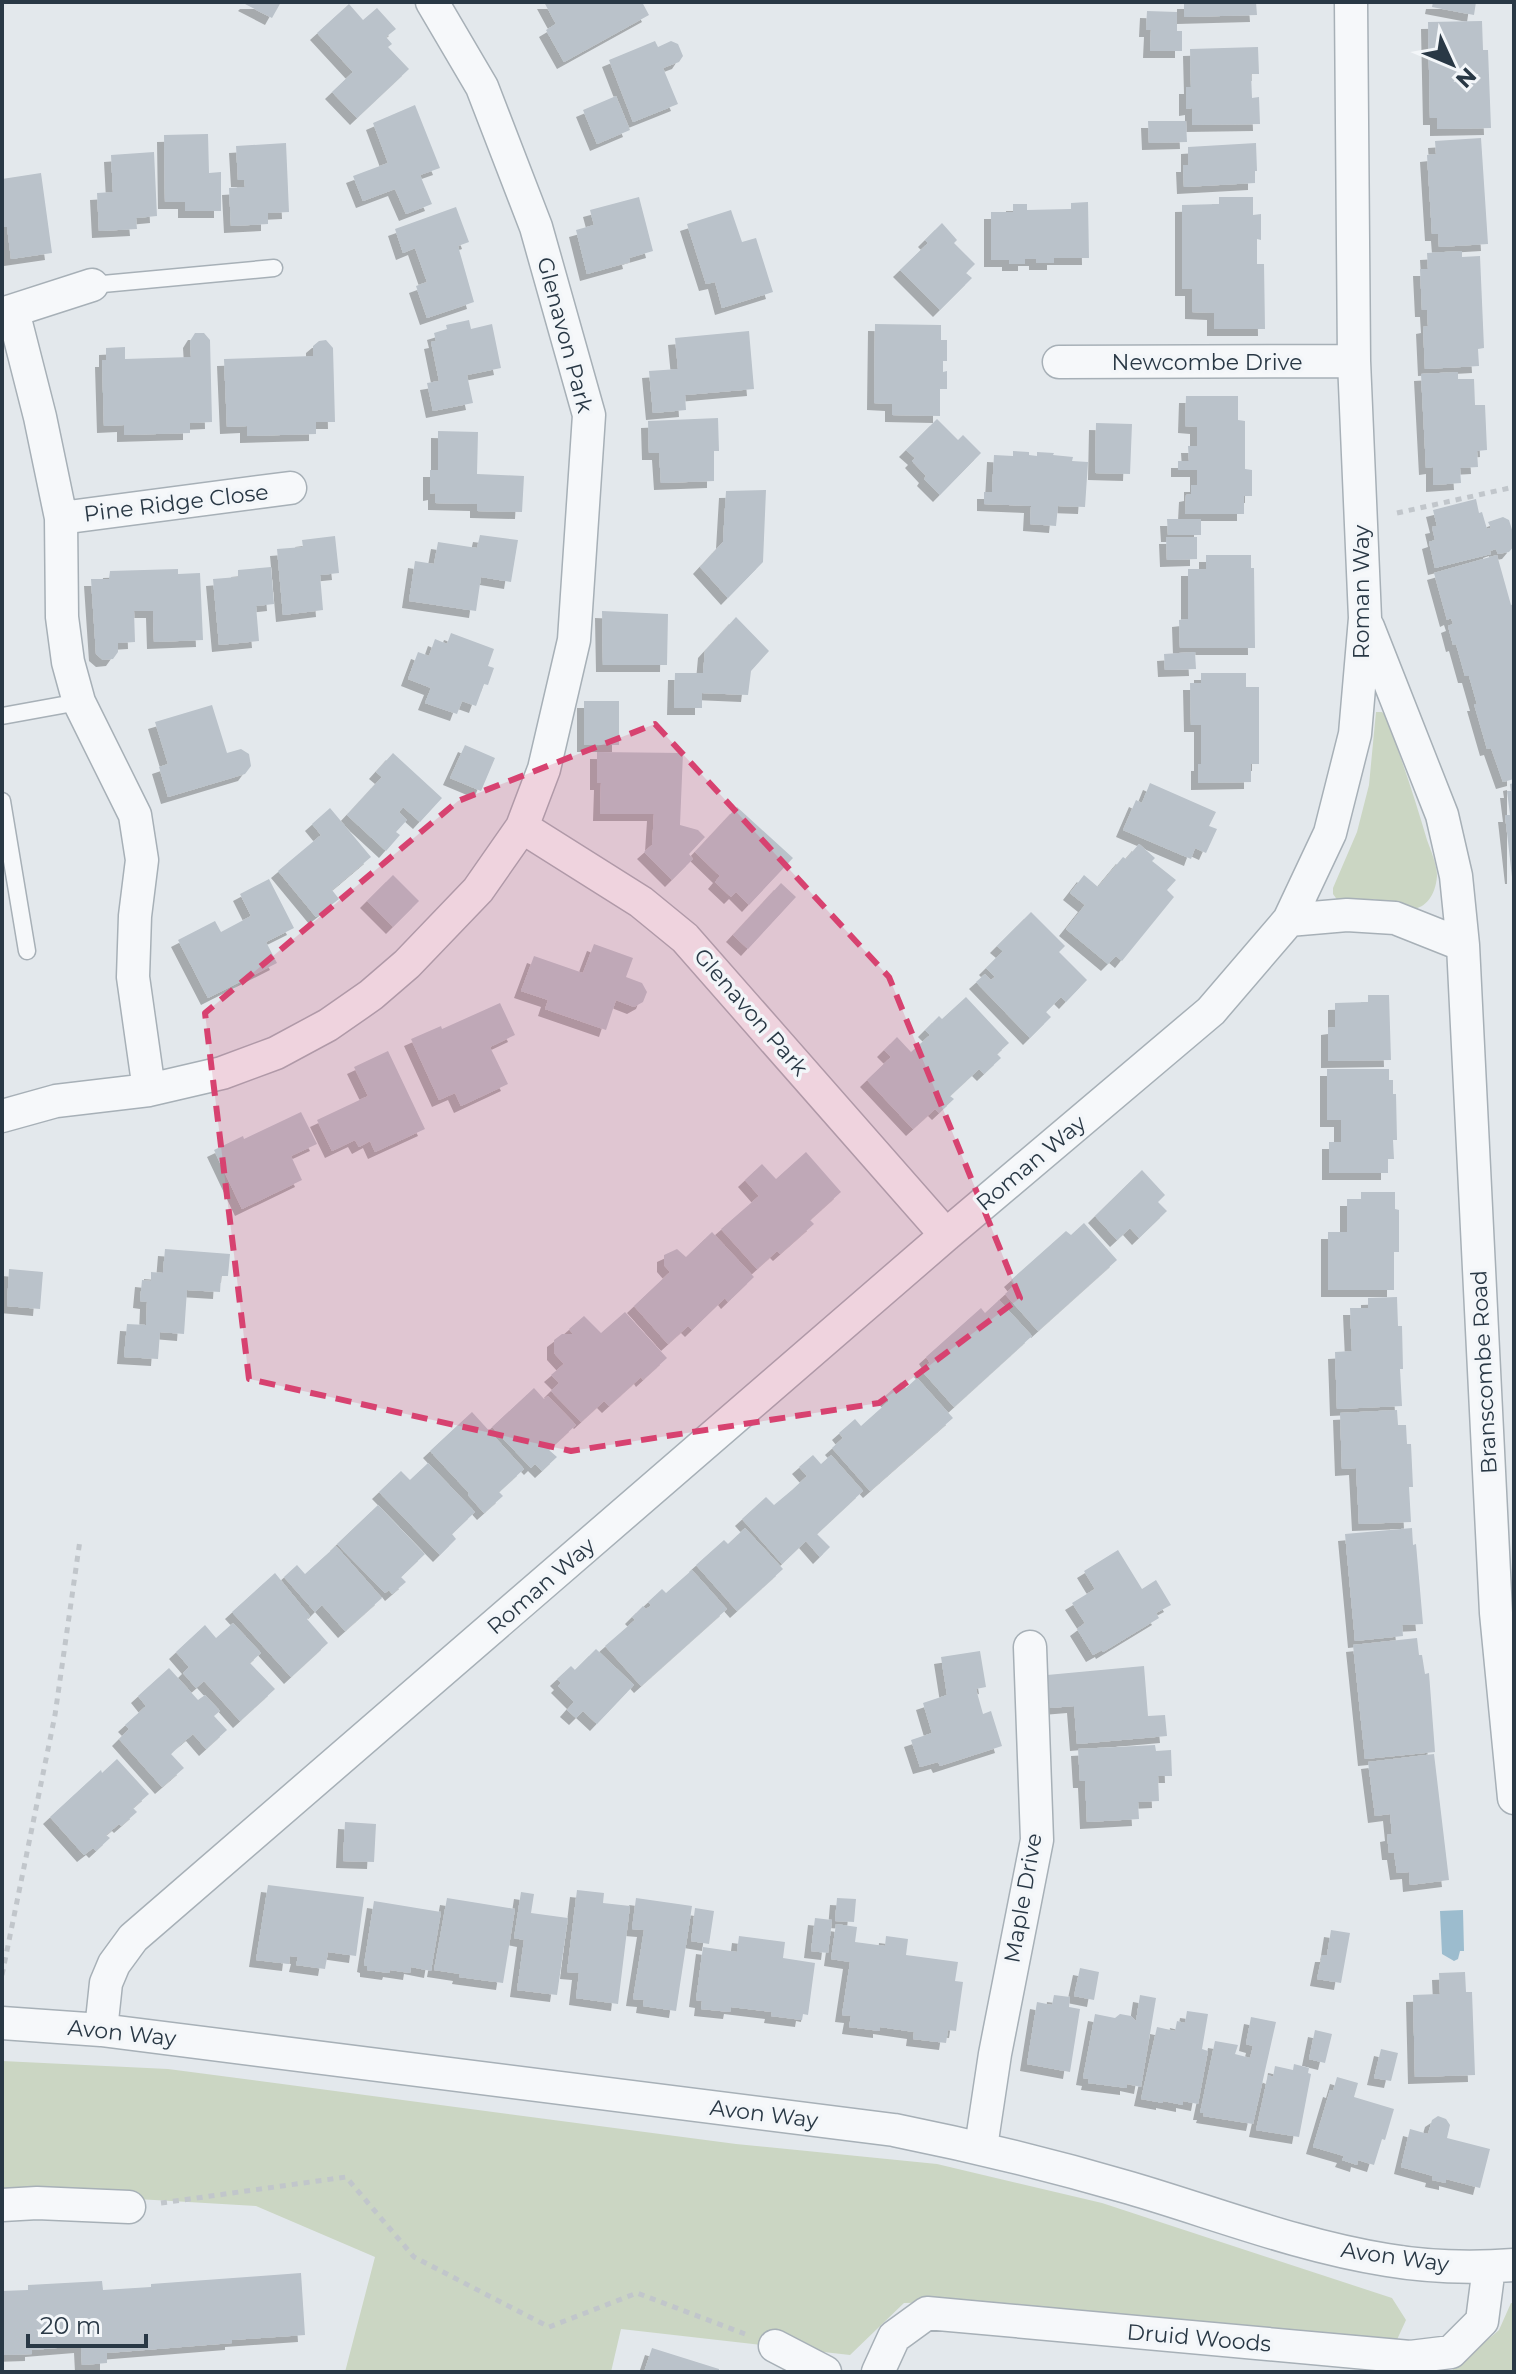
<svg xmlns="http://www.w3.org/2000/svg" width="1516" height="2374" font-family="Montserrat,sans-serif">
	<defs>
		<filter id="shadow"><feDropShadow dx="-7" dy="7" stdDeviation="0" flood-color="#0004"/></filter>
	</defs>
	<rect width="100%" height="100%" fill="#e3e8ec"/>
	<!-- green -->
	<path fill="#cbd6c3" d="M1376 712H1382L1386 716C1401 757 1415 799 1427 840 1431 851 1437 865 1437 876 1436 891 1429 906 1414 909L1373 899 1338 901 1333 894V888L1357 832 1369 785Z
		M2 2061 168 2069 736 2144 937 2164 1102 2203 1392 2298 1406 2320 1395 2344 961 2302 904 2303 850 2355 621 2329 611 2372H345L375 2257 256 2206 2 2191Z
		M1511 2303H1514V2372H1450L1499 2330Z"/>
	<!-- water -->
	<path fill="#9cbcce" d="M1463 1910 1464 1951H1460L1458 1959 1454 1961 1442 1954 1440 1911Z"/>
	<!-- building -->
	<path fill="#bac2ca" filter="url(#shadow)" d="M247 2H281L272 18 245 4Z
		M544 2H642L649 15 564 62 546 30 556 24Z
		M1184 2H1256L1257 15 1184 17Z
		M1433 2H1476L1474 15 1432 7Z
		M349 4 363 20 377 8 396 29 386 37 392 44 388 47 409 69 357 118 332 92 353 72 317 33Z
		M1147 11 1177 12V31H1182V51H1150L1151 30H1146Z
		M1482 21 1483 50H1488L1491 128 1437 129V118H1430L1428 22Z
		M655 41 658 47 671 41 678 44 683 56 679 62 663 68 678 104 633 122 609 60Z
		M1258 47 1259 74H1251L1252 98 1259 97 1260 124 1192 125V108L1186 109V87H1191L1190 49Z
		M616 96 630 130 597 144 583 110Z
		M415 105 440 168 420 175 432 204 406 214 395 189 363 201 353 176 388 163 373 123Z
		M1148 121H1186L1187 142 1149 143Z
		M208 134 209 173 221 172V211H185V202H165L164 135Z
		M1481 138 1488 244 1439 247 1438 234H1432L1427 155 1436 154 1435 141Z
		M286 143 289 212 268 213V224L231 226 229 188 245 187 244 180H238L236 146Z
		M1256 143 1257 171H1255V183L1184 187 1183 165H1188V147Z
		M154 152 157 216 136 218 137 229 99 231 97 193 113 192 111 155Z
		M41 173 52 253 11 259 7 227H2V179Z
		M639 197 653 251 629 258 630 262 587 274 576 230 594 225 590 210Z
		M1219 197H1253V215L1261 214V240L1257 239V264H1264L1265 329H1214V313L1192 312V289H1182V205L1219 204Z
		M1088 202 1089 258H1054V263H1036V259H1025V264H1009V260H991V212H1013V204H1027V210L1071 209V203Z
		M456 207 469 242 458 246 474 302 427 318 416 286 427 282 415 248 403 253 395 229Z
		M731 210 742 242 756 238 773 292 722 308 715 282 706 284 687 224Z
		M942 223 957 240 954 243 975 264 966 273 972 278 940 310 900 270 928 243 925 240Z
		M1462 251V257L1480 256 1484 348 1478 349 1479 366 1425 369 1423 327 1428 326 1427 310H1422L1420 269H1428L1427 253Z
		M469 320 471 329 492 324 501 368 467 375 473 403 433 411 427 383 439 381 431 342 436 341 434 333 447 329 446 325Z
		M875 324 941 325V340H947V361H943V372L947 371V389H940V416L892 415V404L874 403Z
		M749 331 754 389 685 395 686 410 653 413 649 371 678 369 675 338Z
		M195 333H204L210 340 212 422 190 423V433L124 435V425L104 426 102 360H106V348L125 347V359L191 357 190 341Z
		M326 340 333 348 335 422H316V434L247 436V426L227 427 224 359 313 356V346L319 341Z
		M1458 372V379H1474L1475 405H1485L1487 450 1477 451 1478 467 1460 468 1461 483 1433 485V467L1426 468 1421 374Z
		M1186 396H1238V420L1245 421V469L1252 470V496H1244V514H1185L1186 495 1191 494V485H1197V470H1178V461H1189L1188 446H1197V427L1185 426Z
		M718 418 719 451H714V481L661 483 659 453H649L648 421Z
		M937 419 958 440 963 435 981 453 940 495 924 479 926 476 912 461 915 458 906 450Z
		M1096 423 1132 424 1130 474 1095 473Z
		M438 431 478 432 477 474 524 476 522 512 477 511V504L435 503V493L430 494V470H438Z
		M1013 451 1029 452V455L1037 456V452L1054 453 1053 455 1073 457 1072 461 1088 462 1085 507 1058 506 1056 526 1030 524 1031 506 984 504V492H992L994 455 1013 456Z
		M766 490 763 562 728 598 700 567 723 542 726 491Z
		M1476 499 1479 513 1482 512 1487 529 1491 528 1488 522 1503 517 1509 520 1514 536V546L1509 552 1498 554 1496 549 1490 551 1491 554 1435 568 1429 542 1435 540 1432 527 1437 526 1433 510Z
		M1167 519H1201V535H1168Z
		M480 535 518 540 511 582 481 577 476 611 409 601 415 561 434 564 438 542 477 548Z
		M335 536 339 573 320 575 323 610 283 615 277 549 303 547 302 540Z
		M1166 537H1197V559L1167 560Z
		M1206 555H1251V568H1254L1255 648H1180L1179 620 1188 619V569H1206Z
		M1497 555 1511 605 1514 604V779L1503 782 1491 748 1487 749 1474 704H1477L1469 676H1465L1456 644 1453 645 1448 626 1453 624 1451 618 1447 620 1434 573Z
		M271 567 274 604 256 606 259 641 219 645 213 579 238 577V570Z
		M178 569V574L200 573 203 640 154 642 153 611H134L135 642 118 643V652L113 659 103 660 96 654 91 579H109L110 571Z
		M602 611 668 614 667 665H603Z
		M736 617 769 651 751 671 748 695 702 693V708H674L675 673H703L705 651Z
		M451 633 494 649 488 666 494 668 488 685 484 684 476 706 462 701 457 714 425 703 431 688 408 679 418 652 429 656 435 639 447 644Z
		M1195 652 1196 669 1165 670 1164 654Z
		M1201 673H1246V687H1259V764H1251V782L1198 783V764H1201V725H1191L1190 683H1201Z
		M584 701H619V745H584Z
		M212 705 227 753 241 749 249 754 251 766 245 774 168 797 159 767 168 764 155 722Z
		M465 745 495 758 481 791 450 778Z
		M597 752 683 753 680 825 698 830 705 837 689 854 693 859 672 880 644 852 652 845 654 814H600L601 783H597Z
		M393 753 442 798 420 822 403 807 399 812 407 820 396 832 400 835 386 851 347 815 382 777 376 772Z
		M1150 783 1216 812 1209 826 1217 829 1206 853 1195 848 1191 859 1123 830 1136 800 1142 803Z
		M1514 783V877H1512L1505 815H1510L1507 791H1511L1510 784Z
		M737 807 793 858 749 905 736 892 731 897 715 882 720 876 695 852Z
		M330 808 371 857 332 890 339 899 316 917 278 871 321 835 312 824Z
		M1139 844 1155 858 1152 861 1176 880 1167 890 1174 897 1122 961 1116 956 1108 964 1066 929 1085 905 1070 893 1084 875 1098 887 1123 857 1126 859Z
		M393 875 419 901 393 927 367 901Z
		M269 879 294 928 266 942 277 963 208 998 178 940 215 921 221 932 251 916 240 894Z
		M781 883 796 897 748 949 733 935Z
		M1031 912 1065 946 1059 952 1087 980 1066 1002 1061 997 1046 1012 1051 1017 1030 1038 976 982 985 974 991 980 995 977 986 968 1003 951 997 946Z
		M594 944 633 958 626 977 642 983 647 992 643 1002 634 1007 616 1000 606 1030 545 1009 548 1000 521 991 534 956 583 973Z
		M1368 995H1389L1391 1060 1328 1061V1028L1335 1027V1003L1368 1002Z
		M966 997 1009 1043 997 1054 1001 1058 984 1074 979 1069 950 1096 954 1099 939 1113 935 1109 913 1129 867 1080 891 1057 884 1050 897 1037 911 1052 930 1035 925 1030 939 1016 942 1019Z
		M500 1003 515 1035 490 1047 508 1084 461 1106 455 1093 439 1100 411 1039 441 1026 442 1029Z
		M388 1051 425 1129 375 1152 370 1141 359 1147 355 1140 332 1151 317 1120 368 1096 354 1067Z
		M1327 1069H1389V1080H1393V1094H1396L1397 1140H1393L1394 1159H1388V1173H1329V1142H1341V1120H1327Z
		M301 1112 317 1144 291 1156 302 1180 242 1209 214 1150 243 1136 244 1139Z
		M806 1152 841 1192 810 1220 814 1224 780 1254 777 1251 757 1269 721 1229 759 1196 745 1180 762 1164 776 1179Z
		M1142 1170 1165 1195 1158 1202 1167 1211 1139 1238 1130 1228 1117 1240 1095 1216Z
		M1361 1192H1395V1209L1399 1210V1252H1394V1290H1328V1232H1347V1199H1361Z
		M1084 1223 1117 1260 1038 1331 1005 1294 1015 1285 1011 1280 1066 1231 1071 1235Z
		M712 1232 754 1277 728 1302 725 1298 692 1330 688 1326 668 1344 634 1306 670 1272 664 1265V1255L677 1249 686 1257Z
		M165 1249 230 1254 228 1276H221L220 1292 187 1290 184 1334 160 1332 158 1359 124 1357 127 1324 146 1325 147 1302 140 1301 142 1280 151 1281V1272L163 1273Z
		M9 1269 43 1272 40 1309 7 1306Z
		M1397 1297 1398 1326H1402L1403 1369H1400L1402 1406 1337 1409 1335 1352 1352 1351 1350 1308H1368V1298Z
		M999 1300 1032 1336 954 1407 921 1370 930 1363 926 1357 981 1308 985 1313Z
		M625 1312 667 1358 643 1380 641 1377 609 1406 604 1401 581 1422 551 1391 559 1383 551 1375 564 1364 554 1353V1340L562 1334H573L569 1329 584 1316 601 1333Z
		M917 1378 953 1418 870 1491 832 1448 843 1438 839 1433 855 1419 861 1426 889 1401 885 1396 901 1382 906 1388Z
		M534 1388 544 1399 548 1396 576 1425 549 1450 557 1457 542 1471 535 1464 531 1468 492 1427Z
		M1397 1410 1398 1425H1406L1407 1444H1411L1413 1487H1409L1411 1522 1359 1524 1356 1468 1342 1469 1340 1413Z
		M472 1412 524 1469 499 1492 503 1496 484 1513 468 1495 469 1493 430 1451Z
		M813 1455 821 1464 831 1455 863 1491 817 1534 830 1547 820 1557 806 1541 782 1564 742 1519 766 1497 774 1505 792 1490 807 1476 799 1467Z
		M428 1463 475 1512 452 1534 456 1539 440 1555 379 1492 401 1471 410 1480Z
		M378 1505 425 1554 401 1577 406 1582 392 1594 389 1590 385 1593 337 1544Z
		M745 1528 783 1569 737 1611 696 1565 724 1540 728 1544Z
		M1412 1528 1413 1545 1416 1544 1423 1624 1402 1625 1403 1636 1355 1641 1345 1534Z
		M336 1546 382 1598 345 1631 322 1605 315 1612 284 1577 297 1565 305 1574Z
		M1118 1550 1142 1589 1156 1580 1171 1605 1156 1613 1159 1618 1103 1652 1102 1650 1093 1655 1077 1629 1085 1623 1072 1603 1095 1589 1084 1571Z
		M692 1570 727 1609 641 1686 605 1646 635 1620 632 1617 643 1606 646 1609 649 1607 651 1605 648 1602 662 1589 666 1593Z
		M275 1573 310 1616 307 1619 328 1643 291 1677 232 1612Z
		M233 1623 261 1653 250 1663 275 1689 240 1721 204 1681 196 1688 183 1673 189 1667 176 1652 205 1625 216 1638Z
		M1417 1638 1419 1655H1422L1425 1674 1429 1673 1435 1752 1365 1759 1353 1645Z
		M596 1649 634 1685 597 1724 583 1711 576 1718 567 1710 574 1702 558 1686 561 1683 557 1679 571 1666 575 1670Z
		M980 1651 986 1687 976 1689 983 1714 991 1711 1002 1746 940 1766 938 1762 920 1767 911 1740 932 1733 923 1703 947 1695 941 1657Z
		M1144 1666 1148 1716 1165 1715 1167 1736 1077 1744 1074 1706 1050 1708 1047 1675Z
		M169 1668 198 1700 205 1695 220 1711 214 1716 227 1730 206 1749 193 1734 181 1744 171 1754 184 1768 162 1787 119 1739 129 1729 125 1725 146 1706 138 1696Z
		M1155 1745 1156 1751 1171 1750 1172 1776H1158L1159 1801 1138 1802 1139 1819 1087 1822 1085 1781H1080L1078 1749Z
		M1434 1754 1449 1880 1410 1885 1409 1872 1397 1873 1394 1853H1389L1387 1835 1392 1834 1390 1814 1375 1816 1368 1762Z
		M117 1759 149 1794 133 1808 137 1812 121 1826 119 1824 106 1835 110 1838 96 1851 93 1848 84 1855 50 1817 101 1770 102 1773Z
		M345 1822 376 1824 374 1862 343 1861Z
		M268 1885 364 1897 356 1956 328 1952 325 1969 296 1965 298 1957 290 1956 289 1964 256 1960Z
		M577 1890 604 1893 603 1903 630 1906 618 2004 576 1998 579 1973 567 1972Z
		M521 1892 534 1894 531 1913 568 1918 557 1995 517 1990 524 1940 514 1938Z
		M447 1898 515 1909 503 1983 459 1977 460 1974 434 1970Z
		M636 1898 692 1906 676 2011 643 2006 644 2000 633 1999 644 1930 632 1929Z
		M837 1898 856 1899 854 1922 835 1921Z
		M374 1901 441 1912 431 1971 411 1967 410 1973 390 1970 389 1973 367 1970V1966L364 1965Z
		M695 1908 714 1911 709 1944 691 1941Z
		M815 1918 832 1920 828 1953 811 1951Z
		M836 1924 857 1927 855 1942 885 1946 886 1936 908 1939 906 1955 958 1962 955 1981 963 1982 956 2031 948 2030 946 2043 913 2039 914 2032 880 2027V2031L849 2027 851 2016 842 2015 850 1962 831 1959Z
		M1331 1930 1350 1933 1341 1983 1317 1979 1322 1955H1327Z
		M739 1936 785 1942 783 1958 815 1963 808 2015 803 2014 802 2020 771 2016 772 2012 731 2007 730 2012 701 2009 702 2001 696 2000 703 1947 737 1952Z
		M1080 1968 1099 1972 1094 2000 1074 1996Z
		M1465 1972 1466 1992H1472L1475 2075 1415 2077 1413 1995 1440 1994 1439 1973Z
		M1054 1995 1070 1997 1069 2007 1080 2009 1070 2072 1027 2064 1037 2002 1052 2005Z
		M1140 1995 1156 1998 1141 2087 1127 2084V2088L1088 2083 1089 2079 1083 2078 1095 2014 1115 2018 1120 2014 1131 2016 1136 2021Z
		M1187 2011 1208 2014 1202 2049 1208 2051 1198 2104 1183 2101V2105L1163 2101V2103L1141 2099 1157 2027 1175 2031 1177 2021 1185 2023Z
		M1251 2017 1276 2022 1253 2124 1203 2116 1204 2113H1200L1215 2041 1238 2045 1235 2054 1250 2058 1253 2046 1246 2044Z
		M1315 2030 1332 2034 1325 2063 1309 2059Z
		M1381 2049 1398 2053 1391 2081 1374 2078Z
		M1294 2064 1309 2068 1308 2073 1311 2074 1299 2137 1256 2130 1268 2075 1273 2077 1275 2066 1293 2070Z
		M1337 2077 1358 2083 1354 2097 1394 2109 1385 2140 1382 2139 1374 2165 1358 2160 1357 2165 1342 2160 1344 2156 1313 2147 1330 2090 1333 2091Z
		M1438 2116 1446 2119 1450 2125 1447 2138 1490 2149 1480 2188 1446 2179V2183L1432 2180 1433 2176 1401 2167 1410 2129 1428 2134 1432 2120Z
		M301 2273 305 2335 232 2340V2343L107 2353V2363L82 2365 81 2346 32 2350V2354L2 2355V2291L28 2290V2285L102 2281 103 2290 151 2287V2284Z
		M652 2348 719 2369V2372H644Z"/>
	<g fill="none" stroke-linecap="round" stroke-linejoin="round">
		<defs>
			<path id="service" d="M92 285 274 268
				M2 716 79 702
				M2 801 27 951"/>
			<path id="minor" d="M13 311 40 417 61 518 62 617 68 662 79 702 135 815 142 860 135 916 133 977 149 1090
				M2 314 92 285
				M1059 362 1354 361
				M61 518 290 488
				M1368 627 1442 815 1456 876 1463 945 1496 1613 1514 1798
				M522 827 641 902 685 938 946 1235
				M1289 920 1347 915 1395 918 1463 945
				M2 1116 56 1101 149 1090 222 1073 276 1053 328 1025 371 995 407 964 478 890 522 827 544 769 574 640 589 415 536 227 482 87 432 2
				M2 2023 101 2030 894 2130C974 2146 1051 2165 1130 2188 1215 2213 1299 2246 1387 2260 1428 2267 1472 2268 1514 2265
				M101 2030 106 1983 114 1964 133 1938 946 1235 1211 1011 1289 920 1330 833 1355 734 1365 618 1354 361 1351 2
				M981 2147 995 2054 1037 1840 1030 1647
				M2 2205 37 2203 129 2207
				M775 2346 825 2372
				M878 2372 894 2337 927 2313 1410 2357 1451 2352 1482 2321 1489 2267"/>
		</defs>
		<!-- service casing -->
		<use href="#service" stroke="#a7b0b7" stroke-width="19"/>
		<!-- minor casing -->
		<use href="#minor" stroke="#a7b0b7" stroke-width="35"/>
		<!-- path -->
		<path stroke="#c1c6cb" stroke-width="5" stroke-dasharray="6 6" stroke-linecap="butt" d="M1397 513 1514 487
			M2 1975 55 1715 80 1540
			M161 2203 346 2177 414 2257 549 2327 637 2293 745 2334"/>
		<!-- service -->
		<use href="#service" stroke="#f6f8fa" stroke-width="16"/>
		<!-- minor -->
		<use href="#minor" stroke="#f6f8fa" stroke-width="32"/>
	</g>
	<!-- marked area -->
	<path fill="#d74270" fill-opacity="0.2" stroke="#d74270" stroke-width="6" stroke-dasharray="16 10" stroke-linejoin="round" d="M655 724 889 977 1020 1298 879 1403 571 1451 249 1379 205 1013 458 801Z"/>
	<g text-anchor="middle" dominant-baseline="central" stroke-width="7" stroke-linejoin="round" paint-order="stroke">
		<!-- street labels -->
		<g font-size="22" fill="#293845" stroke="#f3f6f9">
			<text transform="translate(565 335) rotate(75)">Glenavon Park</text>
			<text x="1207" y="362">Newcombe Drive</text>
			<text transform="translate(176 503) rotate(-7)">Pine Ridge Close</text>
			<text transform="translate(1361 592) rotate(-90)">Roman Way</text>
			<text transform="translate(751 1012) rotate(49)">Glenavon Park</text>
			<text transform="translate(1031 1163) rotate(-40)">Roman Way</text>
			<text transform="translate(1484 1372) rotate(-93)">Branscombe Road</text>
			<text transform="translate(541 1586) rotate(-41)">Roman Way</text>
			<text transform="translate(1023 1898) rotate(-80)">Maple Drive</text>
			<text transform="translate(122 2033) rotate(6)">Avon Way</text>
			<text transform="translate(764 2114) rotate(7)">Avon Way</text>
			<text transform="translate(1395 2257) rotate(8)">Avon Way</text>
			<text transform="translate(1199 2338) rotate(5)">Druid Woods</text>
		</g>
	</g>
	<!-- border -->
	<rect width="1516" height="2374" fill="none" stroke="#293845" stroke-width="8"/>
	<!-- north arrow -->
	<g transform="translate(1452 64) rotate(134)" stroke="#f3f6f9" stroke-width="6" paint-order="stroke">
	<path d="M0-6L14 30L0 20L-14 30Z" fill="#293845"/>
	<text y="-12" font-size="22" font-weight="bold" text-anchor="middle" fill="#293845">N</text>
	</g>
	<!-- scale -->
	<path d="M28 2334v12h118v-12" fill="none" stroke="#293845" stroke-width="4"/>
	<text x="40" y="2334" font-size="24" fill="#293845" stroke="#f3f6f9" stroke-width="6" paint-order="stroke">20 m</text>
</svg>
